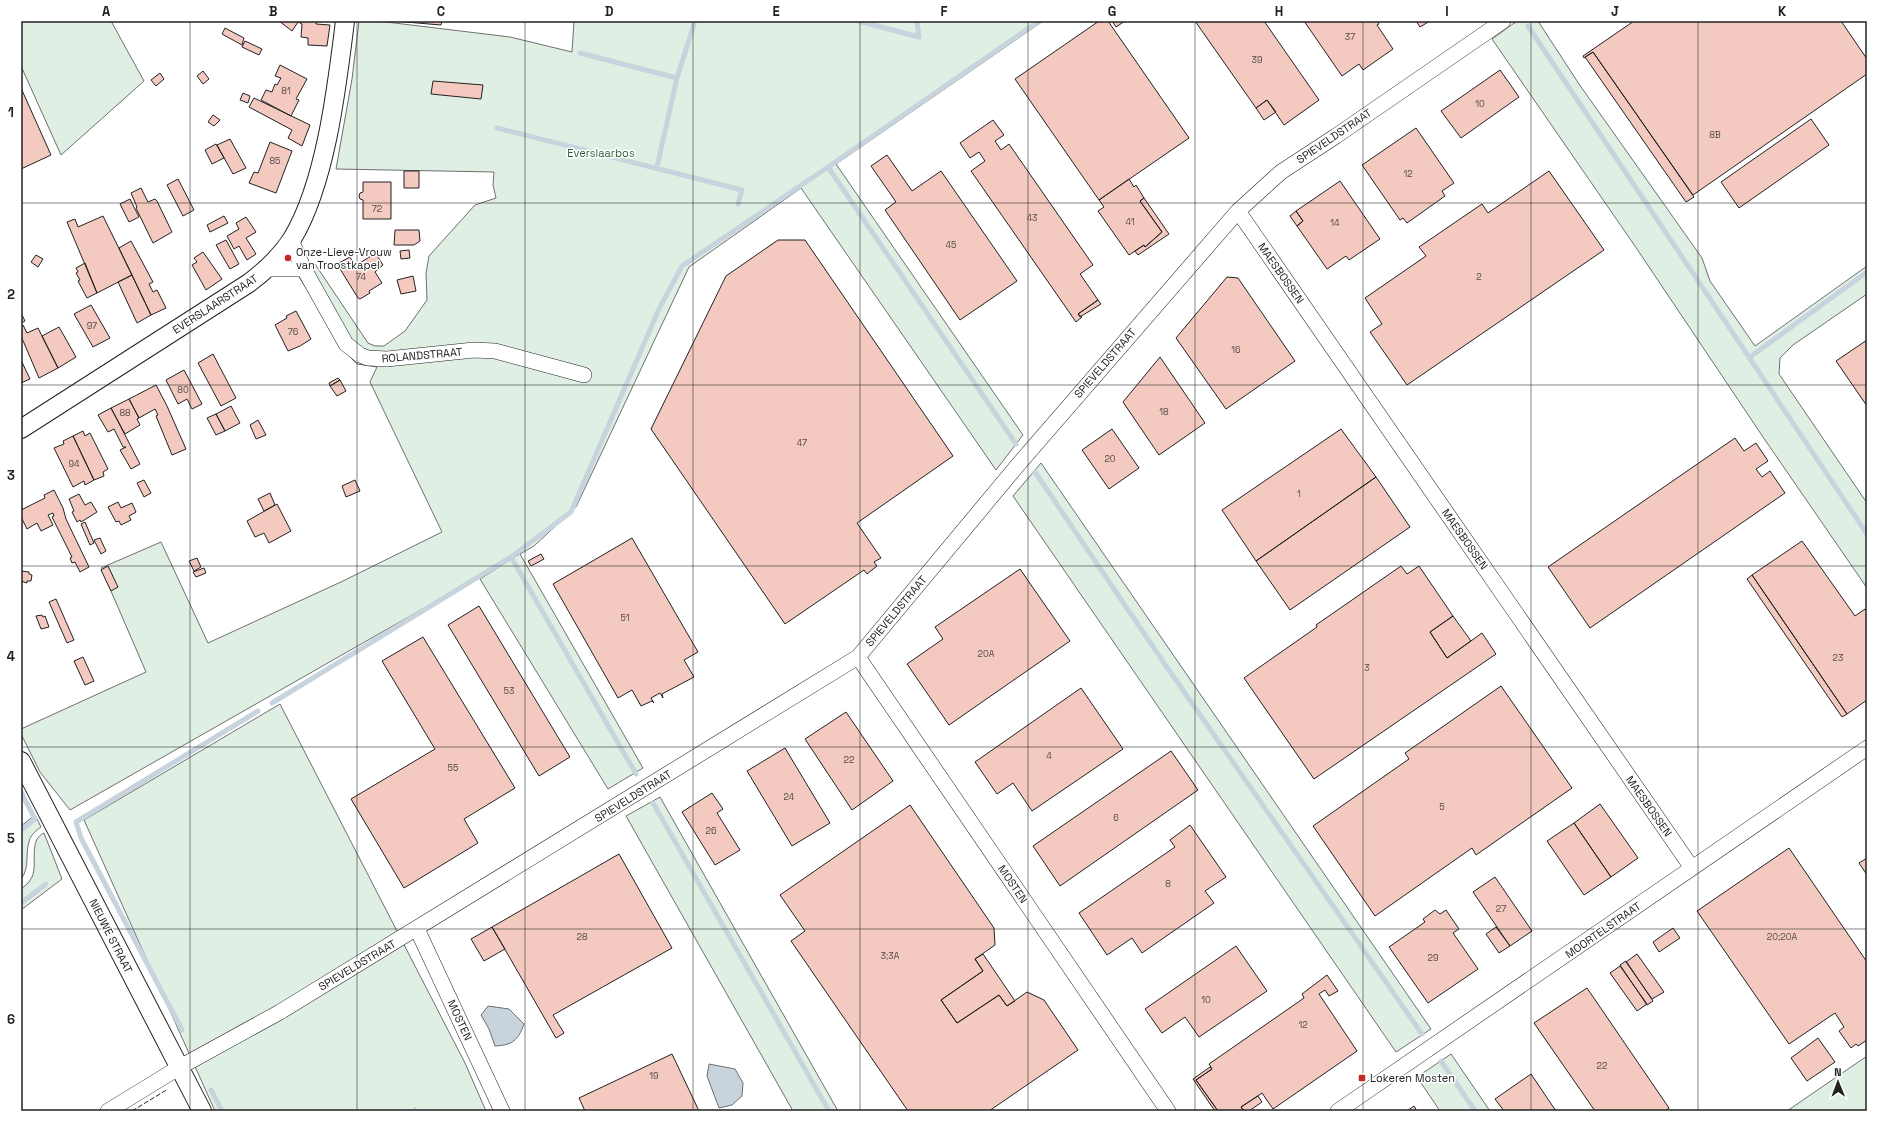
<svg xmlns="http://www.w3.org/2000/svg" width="1888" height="1132" font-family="'Space Grotesk',sans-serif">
	<rect width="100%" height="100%" fill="#fff"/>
	<!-- green -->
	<path fill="#e0efe3" stroke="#6f6f6f" d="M21 21H111L144 81 61 155 21 66Z
		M359 21H378L510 37 572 52 574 21H1043L836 164 1023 435 996 470 801 188 689 267 576 507 534 546 520 554 643 768 608 789 480 579 519 554 70 810 40 772 21 734V729L146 672 101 568 161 542 208 643 343 581 442 532 370 382 377 367 357 364 345 352 298 275 315 264 368 343 375 346H384L405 331 427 300 426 273 429 256 475 205 496 198 493 185 494 172 336 169 352 79Z
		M1517 21H1538L1579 84 1702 258 1710 281 1755 346 1867 266V294L1793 345 1780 358 1779 374 1867 503V588L1763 437 1637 249 1492 39Z
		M1041 463 1431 1029 1396 1052 1013 496Z
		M280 704 465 1063 486 1111H215L84 820Z
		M660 797 838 1111H793L626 816Z
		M35 815 41 827C36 831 30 835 29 842 25 854 30 868 21 879V826Z
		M44 833 62 879 21 910V889C25 886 29 883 32 877 38 864 28 840 44 833Z
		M1451 1054 1490 1111H1440L1417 1077Z
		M1867 1056V1111H1787Z"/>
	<!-- water -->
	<path fill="#c7d3dd" stroke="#6f6f6f" d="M488 1006 509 1009 524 1024C518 1041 512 1045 495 1046L489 1029 481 1015Z
		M709 1064 735 1069 743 1083 742 1096 732 1105 719 1108 707 1076Z"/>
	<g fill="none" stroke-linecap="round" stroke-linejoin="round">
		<!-- stream -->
		<path stroke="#c7d3dd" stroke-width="5" d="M858 21 919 37 917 21
			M1528 26 1867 534
			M580 53 677 78
			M497 128 742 190 738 204
			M657 167 677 78 695 21
			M1750 357 1867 272
			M1016 444 828 167 1039 21
			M1035 472 1164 663 1422 1034
			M272 703 511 557
			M636 774 511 557 571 512 659 309 682 266 828 167
			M21 792 35 819 21 830
			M653 803 829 1111
			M21 903 46 884
			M182 1030 81 838 76 822 258 711
			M1441 1061 1475 1111
			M211 1090 222 1111
			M414 1111 415 1110"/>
	</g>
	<!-- building -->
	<path fill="#f3c9c0" stroke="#222" d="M279 21H316V24L330 25 327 46 308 45V38L301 37 302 24 298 22 292 31Z
		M394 21H442L441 25Z
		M1099 21H1108L1189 138 1099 200 1015 79Z
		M1112 21H1125L1116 27Z
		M1195 21H1264L1319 100 1284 125 1267 100 1256 108Z
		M1304 21H1377L1379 24 1377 25 1393 49 1363 70 1359 64 1342 76Z
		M1416 21H1430L1420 27Z
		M1634 21H1841L1867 59V74L1693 195 1593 52 1584 58 1583 56Z
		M225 28 244 38 242 45 222 34Z
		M245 41 262 49 259 55 242 47Z
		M1593 52 1694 197 1686 202 1585 57Z
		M280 65 307 79 296 99 299 100 291 116 261 100 266 90 272 92 275 84 277 85 281 78 275 76Z
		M1500 70 1519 97 1461 138 1441 111Z
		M203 71 209 79 203 84 197 76Z
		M160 73 164 79 156 86 151 80Z
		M433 81 483 85 481 99 431 94Z
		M21 88 51 155 21 169Z
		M243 93 250 96 248 103 240 100Z
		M254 98 310 125 302 146 288 138 292 130 249 107Z
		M1267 100 1276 112 1264 120 1256 108Z
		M213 115 220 120 214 126 208 122Z
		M1811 119 1829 145 1739 208 1721 182Z
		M993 120 1004 135 995 141 1001 150 1009 144 1093 265 1080 274 1098 300 1078 314 1082 317 1076 322 971 171 985 161 979 152 970 158 960 143Z
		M1416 128 1454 183 1442 191 1445 196 1407 223 1403 218 1400 220 1362 165Z
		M230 139 246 168 233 174 217 145Z
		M270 142 292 151 276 193 249 183 254 172 258 173Z
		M216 144 224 158 212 164 205 150Z
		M887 155 912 191 941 171 1017 281 960 320 885 210 896 202 871 166Z
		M404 171H419V188H404Z
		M1549 171 1604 250 1407 385 1370 332 1382 324 1365 298 1426 256 1419 247 1482 204 1488 213Z
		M178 179 194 210 183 216 167 185Z
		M1129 179 1134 187 1136 185 1144 198 1140 201 1162 232 1145 247 1144 245 1129 255 1098 211 1104 207 1099 200Z
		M1340 181 1380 239 1349 260 1346 256 1327 269 1297 226 1303 221 1296 211Z
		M363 182H391V219H363V200L360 199 359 196 360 193 363 192Z
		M141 188 148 202 155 199 157 201 172 232 153 243 136 208 137 207 131 193Z
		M1144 198 1169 234 1138 255 1135 251 1144 245 1145 247 1162 232 1140 201Z
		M130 199 139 217 129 222 120 204Z
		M1296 211 1303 221 1297 226 1290 216Z
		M103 216 132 275 97 293 67 222 75 219 78 227Z
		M224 216 228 223 210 232 207 225Z
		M246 217 256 232 246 238 256 254 247 260 239 246 234 249 227 236 239 229 236 223Z
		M395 230H419L420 241 414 245H394Z
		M226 240 239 264 230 269 216 245Z
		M778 240H805L953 456 857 523 881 558 874 562 877 566 867 574 864 570 785 624 651 429 726 276Z
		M131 241 153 282 149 284 153 292 157 290 166 308 151 315 119 248Z
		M409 250 410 258 401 259 400 251Z
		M203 252 222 279 206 290 192 265 197 262 194 258Z
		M374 254H376L383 265 375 272 382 283 369 291 370 293 360 299 358 298 337 264 350 257 355 266Z
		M36 255 43 259 38 267 31 262Z
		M85 263 97 293 87 298 79 283 78 281 80 280 76 273 78 272 76 268Z
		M132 275 151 315 137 323 118 282Z
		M413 276 416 291 401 294 397 280Z
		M1227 277 1238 278 1295 361 1226 409 1176 338Z
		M1098 300 1101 304 1080 317 1078 314Z
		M91 305 110 338 93 347 74 314Z
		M296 311 311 339 300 346 288 351 275 325 287 318 286 316Z
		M21 313 25 321 21 323Z
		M23 325 27 333 38 328 58 368 39 378 21 336V326Z
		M59 327 76 357 58 368 42 336Z
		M1867 340V406L1836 361Z
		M213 354 236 398 221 406 198 363Z
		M1160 357 1205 423 1159 455 1123 402Z
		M21 360 30 379 21 383Z
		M184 370 202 404 192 409 187 399 178 404 166 380Z
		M338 378 340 380 330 386 329 383Z
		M340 380 346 391 337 396 330 386Z
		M156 385 167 406 186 449 172 455 156 416 158 415 155 409 139 418 129 399Z
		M129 399 139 418 137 419 140 425 125 434 111 408Z
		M231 406 240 423 225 431 216 414Z
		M111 408 140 464 131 469 120 450 126 447H123L114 429 108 432 98 415Z
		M216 414 225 431 216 435 207 418Z
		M258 420 266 435 256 439 250 425Z
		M1112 429 1139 468 1109 489 1082 450Z
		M1341 429 1376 477 1256 561 1222 510Z
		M83 431 85 436 90 433 108 469 103 472 104 476 94 480 73 436Z
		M73 436 94 480 85 485 84 481 73 487 54 448 64 444 63 441Z
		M1735 438 1744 451 1756 443 1768 461 1756 469 1762 477 1770 471 1785 493 1590 628 1548 567Z
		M1376 477 1410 527 1290 610 1256 561Z
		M144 480 151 493 144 497 137 483Z
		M355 480 360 491 346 497 342 486Z
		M54 490 63 508 66 519 89 567 80 572 75 562 72 563 70 558 72 557 52 517 54 516 53 513 48 515 53 525 41 531 37 523 27 529 21 517V510L45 498 44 495Z
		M270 493 275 505 264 511 258 499Z
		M79 494 85 505 91 502 97 512 81 522 80 520 77 522 72 512 74 511 69 499Z
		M118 502 121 508 132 503 136 512 129 516 131 520 121 525 119 521 116 522 108 507Z
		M277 504 291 531 269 543 264 533 255 537 247 521Z
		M85 522 94 543 90 545 81 524Z
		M100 538 106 551 101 554 94 540Z
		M632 538 698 652 684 660 694 677 662 694 663 698 660 693 651 698 654 703 652 701 641 706 632 690 618 698 553 584Z
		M1802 541 1855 616 1865 609 1867 612V700L1847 714 1752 575Z
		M541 554 544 559 531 566 528 561Z
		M197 558 201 567 194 571 189 561Z
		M108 566 118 587 111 591 101 570Z
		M1401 566 1407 574 1419 566 1453 616 1430 632 1447 658 1482 633 1496 654 1314 779 1244 678 1317 627 1316 625Z
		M204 568 206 573 196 577 193 572Z
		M1020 569 1070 641 949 725 907 664 943 639 935 627Z
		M21 571 29 572V574L32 575 31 581H27V583L21 581Z
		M1752 575 1847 714 1842 717 1747 579Z
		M56 599 74 640 67 643 49 602Z
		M479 606 570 757 539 776 448 625Z
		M42 615 43 617 45 616 49 627 41 629 36 616Z
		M1453 616 1471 641 1447 658 1430 632Z
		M423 637 515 788 464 819 478 843 404 888 351 799 435 749 382 661Z
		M83 657 94 681 85 685 74 661Z
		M1501 686 1572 788 1476 855 1472 848 1375 916 1313 826 1409 759 1405 753Z
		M1081 688 1123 749 1032 811 1013 783 997 794 975 762Z
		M846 712 893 781 852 810 805 739Z
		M785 748 830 823 792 846 747 771Z
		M1171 751 1198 790 1060 886 1033 846Z
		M712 793 723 809 717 813 740 850 715 865 682 812Z
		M1600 804 1638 858 1611 877 1574 823Z
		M910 805 994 928 995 945 975 959 983 971 941 1000 957 1023 999 995 1007 1006 1027 992 1044 1000 1078 1050 989 1111H908L791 941 805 931 780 895Z
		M1574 823 1611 877 1584 895 1547 841Z
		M1190 825 1226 877 1205 891 1214 903 1142 953 1132 938 1107 955 1079 913 1175 847 1170 840Z
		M1789 848 1867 962V1040L1858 1046 1856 1044 1851 1048 1839 1031 1844 1027 1835 1013 1789 1044 1697 911Z
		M619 854 672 948 553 1015 564 1033 556 1038 492 927Z
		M1867 858V875L1859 863Z
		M1495 877 1532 931 1510 946 1473 892Z
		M1435 910 1440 914 1446 910 1459 929 1453 933 1478 969 1428 1003 1389 947 1425 922 1423 919Z
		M492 927 505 949 484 961 471 939Z
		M1496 927 1510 946 1499 953 1486 934Z
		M1673 928 1680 938 1659 952 1653 942Z
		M1236 946 1267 991 1199 1037 1185 1017 1162 1033 1145 1009Z
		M983 954 1015 1001 1007 1006 999 995 957 1023 941 1000 983 971 975 959Z
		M1637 954 1664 992 1652 999 1626 962Z
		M1626 961 1653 1001 1647 1005 1620 965Z
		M1620 966 1647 1004 1637 1011 1610 973Z
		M1327 975 1338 991 1329 996 1325 990 1319 994 1357 1051 1273 1109 1262 1093 1241 1107 1244 1111H1218L1196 1080 1212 1069 1209 1064 1304 998 1302 994Z
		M1587 988 1669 1108 1665 1111H1595L1534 1023Z
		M1818 1038 1835 1062 1807 1081 1791 1058Z
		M672 1054 699 1111H585L579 1098Z
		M1210 1067 1212 1069 1196 1080 1218 1111H1215L1193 1079Z
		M1531 1074 1556 1111H1504L1495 1099Z
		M1258 1096 1262 1102 1249 1111H1244L1241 1107Z
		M1414 1106 1417 1111H1407Z"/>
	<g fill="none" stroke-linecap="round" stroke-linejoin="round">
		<defs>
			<path id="minor" d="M1238 211 1692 868
				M291 240 304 269
				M267 269H304L346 344 360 355 368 358 387 359 474 350 495 351 584 375
				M858 657 1168 1111
				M417 929 502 1111
				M108 1111 180 1067 280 1012 858 657 1017 466 1238 211 1281 172 1336 136 1503 21
				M1338 1111 1867 748"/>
			<path id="tertiary" d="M21 429 249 283C265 271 281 256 292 239 326 183 337 86 345 21
				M21 761 202 1111"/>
		</defs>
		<!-- minor casing -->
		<use href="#minor" stroke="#222" stroke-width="16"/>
		<!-- tertiary casing -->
		<use href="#tertiary" stroke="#222" stroke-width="20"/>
		<!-- minor -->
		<use href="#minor" stroke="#fff" stroke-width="15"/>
		<!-- tertiary -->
		<use href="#tertiary" stroke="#fff" stroke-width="18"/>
		<!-- fence -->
		<path stroke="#222" stroke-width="1" stroke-dasharray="5 2" stroke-linecap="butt" d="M132 1111 168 1089"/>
	</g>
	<!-- grid -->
	<path fill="none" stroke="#222" stroke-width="1" stroke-opacity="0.55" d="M190 21V1111M357 21V1111M525 21V1111M693 21V1111M860 21V1111M1028 21V1111M1195 21V1111M1363 21V1111M1531 21V1111M1698 21V1111M21 203H1867M21 385H1867M21 566H1867M21 747H1867M21 929H1867"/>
	<!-- markers -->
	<g fill="#c62828" stroke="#fff" stroke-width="1.5">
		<circle cx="288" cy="258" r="4"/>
		<rect x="1358" y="1074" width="8" height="8" rx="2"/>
	</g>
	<g text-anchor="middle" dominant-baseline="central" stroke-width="3" stroke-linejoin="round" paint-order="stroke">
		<!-- number labels -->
		<g font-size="9" fill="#564c4a">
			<text x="1350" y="37">37</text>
			<text x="1257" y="60">39</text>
			<text x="286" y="91">81</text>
			<text x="1480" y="104">10</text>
			<text x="1715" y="135">8B</text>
			<text x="275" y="161">85</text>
			<text x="1408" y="174">12</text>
			<text x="377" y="209">72</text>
			<text x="1032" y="218">43</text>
			<text x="1130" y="222">41</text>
			<text x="1335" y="223">14</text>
			<text x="951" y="245">45</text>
			<text x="361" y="277">74</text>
			<text x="1479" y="277">2</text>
			<text x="92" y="326">97</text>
			<text x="293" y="332">76</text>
			<text x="1236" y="350">16</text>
			<text x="183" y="390">80</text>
			<text x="1164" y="412">18</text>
			<text x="125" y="413">88</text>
			<text x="802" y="443">47</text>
			<text x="1110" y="459">20</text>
			<text x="74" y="464">94</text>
			<text x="1299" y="494">1</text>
			<text x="625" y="618">51</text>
			<text x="986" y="654">20A</text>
			<text x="1838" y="658">23</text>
			<text x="1367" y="668">3</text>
			<text x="509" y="691">53</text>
			<text x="1049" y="756">4</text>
			<text x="849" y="760">22</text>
			<text x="453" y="768">55</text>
			<text x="789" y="797">24</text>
			<text x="1442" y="807">5</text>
			<text x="1116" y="818">6</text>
			<text x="711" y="831">26</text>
			<text x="1168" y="884">8</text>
			<text x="1501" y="909">27</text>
			<text x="582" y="937">28</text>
			<text x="1782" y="937">20;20A</text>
			<text x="890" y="956">3;3A</text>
			<text x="1433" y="958">29</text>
			<text x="1206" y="1000">10</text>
			<text x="1303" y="1025">12</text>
			<text x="1602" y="1066">22</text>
			<text x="654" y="1076">19</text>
		</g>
		<!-- street labels -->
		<g font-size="11" fill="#222" stroke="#fff">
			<text transform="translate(1334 136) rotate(-34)">SPIEVELDSTRAAT</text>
			<text transform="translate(1281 273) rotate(55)">MAESBOSSEN</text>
			<text transform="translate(215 304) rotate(-33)">EVERSLAARSTRAAT</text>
			<text transform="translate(422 355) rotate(-5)">ROLANDSTRAAT</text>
			<text transform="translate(1105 363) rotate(-49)">SPIEVELDSTRAAT</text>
			<text transform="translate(1465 539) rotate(55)">MAESBOSSEN</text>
			<text transform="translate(896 611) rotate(-50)">SPIEVELDSTRAAT</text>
			<text transform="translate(633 796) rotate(-32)">SPIEVELDSTRAAT</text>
			<text transform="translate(1649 806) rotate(55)">MAESBOSSEN</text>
			<text transform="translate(1013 884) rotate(56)">MOSTEN</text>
			<text transform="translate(1603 930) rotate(-35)">MOORTELSTRAAT</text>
			<text transform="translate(111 936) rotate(63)">NIEUWE STRAAT</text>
			<text transform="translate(357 965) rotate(-31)">SPIEVELDSTRAAT</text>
			<text transform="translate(460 1020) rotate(65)">MOSTEN</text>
		</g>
		<!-- park labels -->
		<g font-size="11" fill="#2f5e38" stroke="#fff">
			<text x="601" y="153">Everslaarbos</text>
		</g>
		<!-- poi labels -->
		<g font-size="11" fill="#222" stroke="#fff" text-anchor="start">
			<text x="296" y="252">Onze-Lieve-Vrouw<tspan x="296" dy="13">van Troostkapel</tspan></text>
			<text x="1370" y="1078">Lokeren Mosten</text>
		</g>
	</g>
	<!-- border -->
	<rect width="1888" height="1132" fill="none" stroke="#ffffff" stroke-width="44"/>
	<!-- north arrow -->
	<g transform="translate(1838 1082) rotate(359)" stroke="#ffffff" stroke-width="3" paint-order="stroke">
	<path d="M0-3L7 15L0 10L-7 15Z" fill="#222222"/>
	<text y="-6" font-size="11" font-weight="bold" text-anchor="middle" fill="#222222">N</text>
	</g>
	<rect x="22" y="22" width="1844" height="1088" fill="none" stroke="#222" stroke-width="1.5"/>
	<g font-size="13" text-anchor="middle" font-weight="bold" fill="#222">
		<text x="106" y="16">A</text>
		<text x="273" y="16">B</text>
		<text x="441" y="16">C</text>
		<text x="609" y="16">D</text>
		<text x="776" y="16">E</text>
		<text x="944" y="16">F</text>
		<text x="1112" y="16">G</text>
		<text x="1279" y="16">H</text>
		<text x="1447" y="16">I</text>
		<text x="1615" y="16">J</text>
		<text x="1782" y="16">K</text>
		<text x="11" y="117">1</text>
		<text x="11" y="299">2</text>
		<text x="11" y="480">3</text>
		<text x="11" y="661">4</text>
		<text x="11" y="843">5</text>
		<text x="11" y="1024">6</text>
	</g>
</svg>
